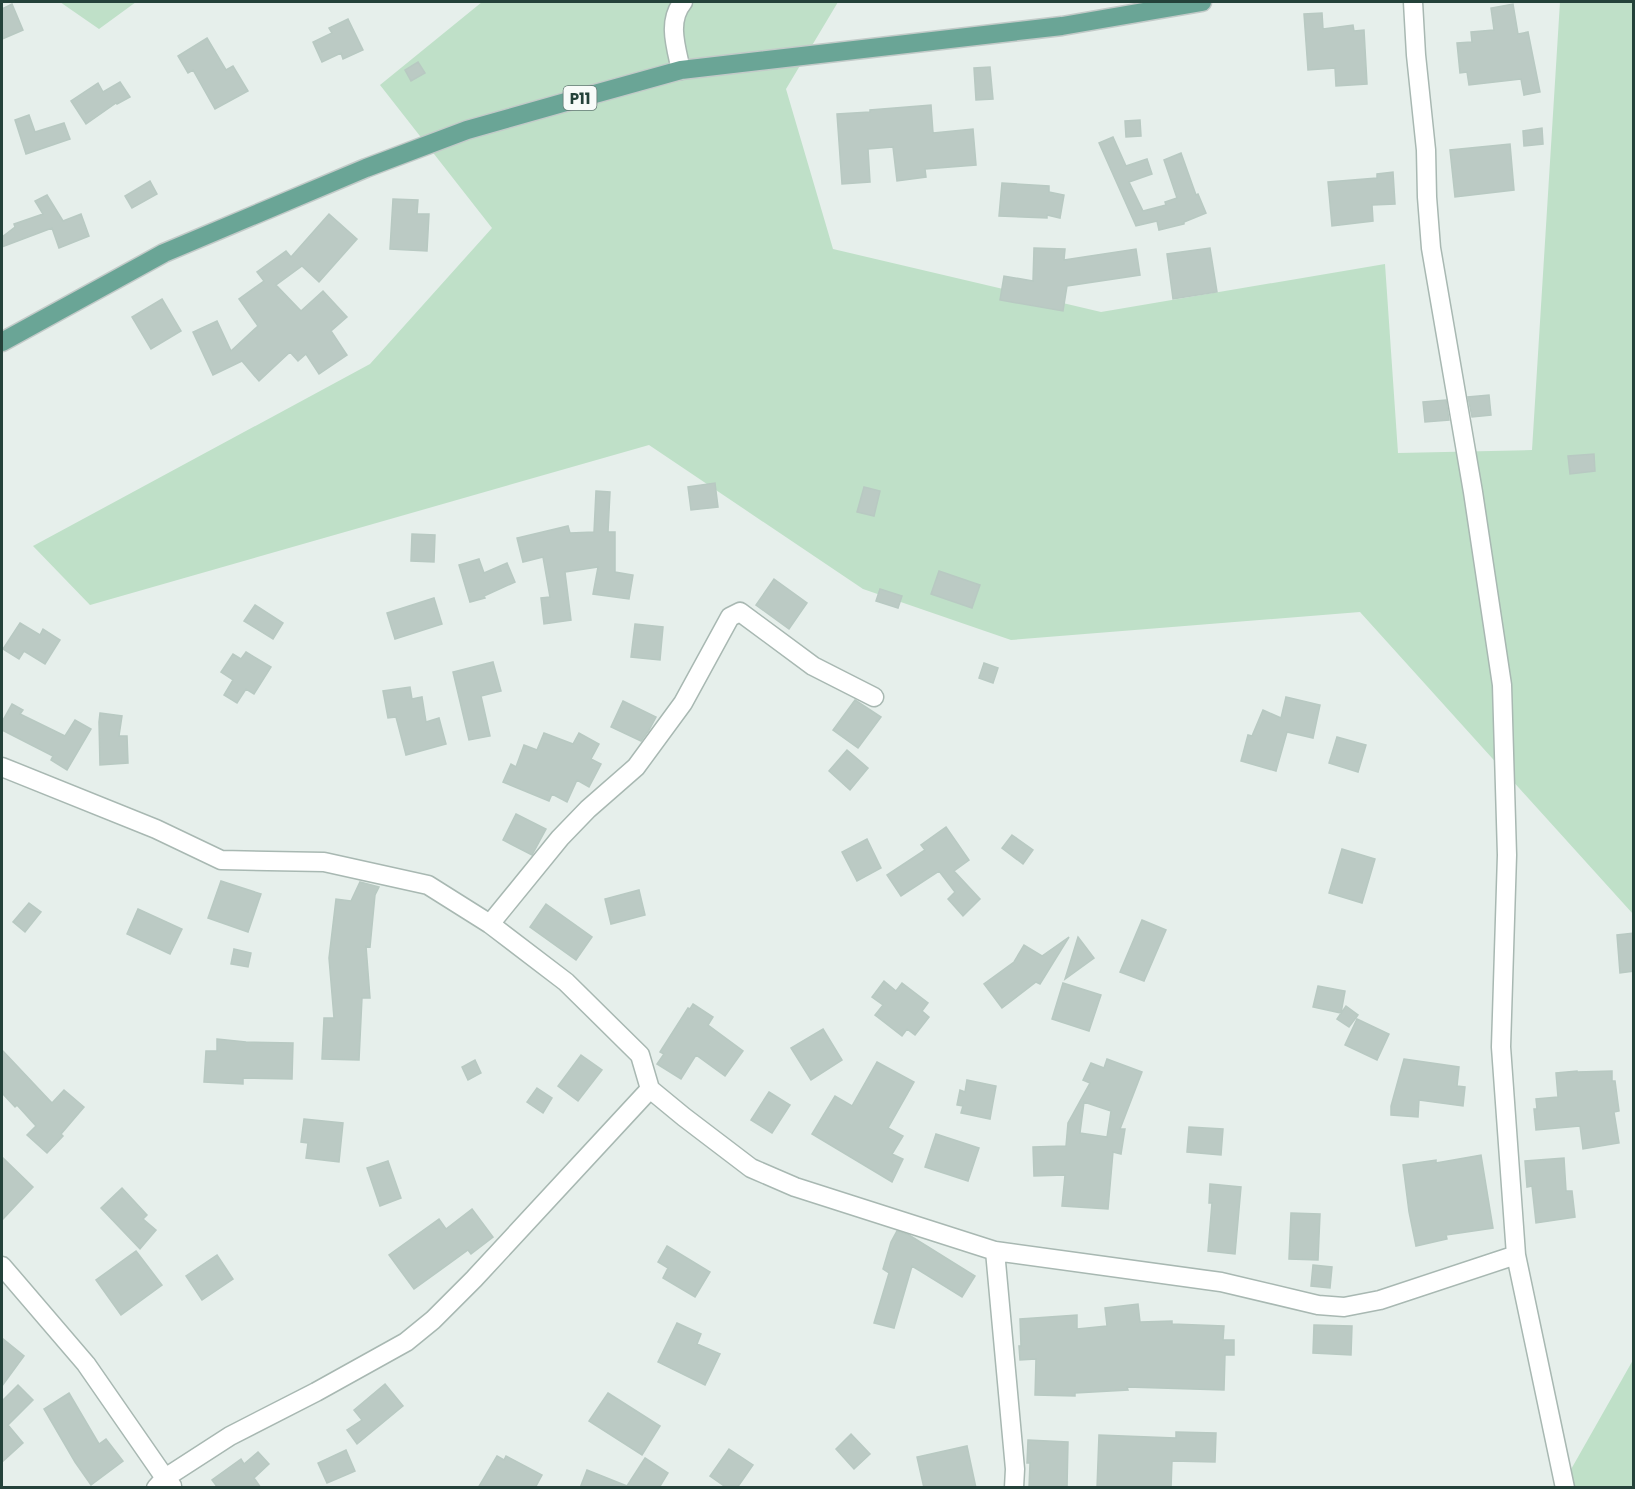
<svg xmlns="http://www.w3.org/2000/svg" width="1635" height="1489" font-family="Poppins,sans-serif">
	<rect width="100%" height="100%" fill="#e6efeb"/>
	<!-- green -->
	<path fill="#bfe0c8" d="M60 2H136L99 29Z
		M482 2H838L786 89 833 249 1101 312 1385 264 1398 453 1532 450 1560 2H1633V914L1360 612 1011 640 863 589 649 445 90 605 33 546 370 364 492 228 380 85Z
		M1633 1360V1487H1561Z"/>
	<!-- building -->
	<path fill="#bbcac4" stroke="#b8c9c2" stroke-width="1.5" fill-rule="evenodd" d="M12 4 23 30 2 39V9Z
		M1513 4 1518 34 1528 32 1540 92 1524 95 1521 79 1469 85 1467 72 1460 73 1457 43 1472 42 1471 32 1494 30 1491 8Z
		M1322 13 1323 29 1353 25 1354 31 1364 30 1367 84 1336 86 1335 68 1308 70 1304 14Z
		M348 19 363 50 343 59 341 53 322 62 313 42 332 33 329 28Z
		M207 38 226 70 233 66 248 91 215 109 193 70 188 73 178 56Z
		M418 62 425 73 411 81 405 70Z
		M990 67 993 99 976 100 974 68Z
		M120 82 130 97 117 104 116 103 86 124 71 101 98 83 103 92Z
		M931 105 933 133 973 129 976 165 925 169 926 177 897 181 893 147 868 149 870 182 842 184 837 114 870 112V110Z
		M29 115 35 132 64 123 70 139 26 154 15 120Z
		M1140 120 1141 136 1126 137 1125 121Z
		M1542 128 1543 144 1524 146 1523 131Z
		M1113 137 1126 166 1147 159 1152 174 1129 182 1143 211 1166 205 1165 202 1177 198 1164 160 1181 153 1196 195 1198 194 1206 213 1184 222V224L1159 230 1157 221 1136 226 1099 143Z
		M1510 144 1514 190 1455 197 1450 150Z
		M1393 172 1395 204 1372 205 1373 221 1332 226 1328 182 1377 178V174Z
		M150 181 157 194 132 208 125 196Z
		M1002 183 1049 186V192L1064 195 1060 218 1047 215V218L999 216Z
		M47 195 63 221 81 214 89 236 59 248 52 228 2 247V237L15 227 14 224 43 214 35 201Z
		M393 199 418 200 417 214H429L427 251 390 249Z
		M329 214 357 239 319 282 302 266 276 285 301 311 323 291 347 317 331 331 347 355 319 374 306 354 298 361 290 352 259 381 242 361 213 375 193 332 217 321 231 351 258 326 239 299 264 281 257 272 286 251 291 257Z
		M1034 248 1065 249 1064 260 1136 249 1140 275 1067 286 1063 311 1000 300 1004 276 1033 281Z
		M1210 248 1217 292 1173 299 1167 254Z
		M162 299 181 331 151 349 132 317Z
		M1489 395 1491 415 1472 417 1468 397Z
		M1446 400 1449 420 1425 422 1423 402Z
		M1594 454 1595 471 1570 474 1568 456Z
		M715 483 718 507 691 510 688 487Z
		M864 487 880 491 874 516 857 512Z
		M596 491 610 492 608 532H615V572L633 575 629 599 593 594 598 567 565 572 571 620 544 624 541 598 550 597 543 557 523 562 517 538 568 526 570 533 594 532Z
		M412 534 435 535 434 562 411 561Z
		M479 559 484 573 507 563 515 582 484 596 485 598 470 602 459 565Z
		M939 571 980 585 972 608 931 594Z
		M774 579 807 603 789 629 756 605Z
		M880 589 902 596 898 608 876 601Z
		M434 598 442 624 395 639 387 613Z
		M255 605 283 623 273 639 244 621Z
		M20 623 40 635 43 629 60 640 45 664 24 651 19 659 3 649Z
		M635 624 663 627 660 660 631 657Z
		M246 652 271 667 254 694 246 689 237 703 224 695 233 680 221 672 233 654 241 659Z
		M493 662 501 691 481 696 490 736 469 740 453 672Z
		M984 663 998 668 993 683 979 678Z
		M410 687 412 699 422 697 426 722 439 718 446 744 406 755 396 717 388 718 383 691Z
		M1286 697 1320 705 1313 738 1287 732 1276 771 1241 761 1248 735 1252 736 1263 710 1281 718Z
		M855 700 881 717 858 748 833 730Z
		M623 701 656 717 649 730 641 741 611 727Z
		M12 704 23 710 20 714 65 736 75 720 91 729 67 770 51 760 53 756 2 730V722Z
		M100 713 122 716 119 736H127L128 763 100 765 99 722Z
		M544 733 573 744 579 733 599 744 591 759 601 764 589 787 577 780 567 802 552 794 549 801 503 782 511 764 516 767 524 745 537 750Z
		M1337 737 1366 745 1358 772 1329 763Z
		M847 750 868 768 850 790 829 771Z
		M516 814 546 829 532 855 503 840Z
		M946 827 969 860 954 871 980 899 963 916 948 899 955 892 939 871 901 896 887 875 925 850 921 845Z
		M1012 835 1033 850 1023 864 1002 848Z
		M867 839 881 868 857 881 842 852Z
		M1342 849 1375 859 1362 903 1329 893Z
		M221 881 261 894 248 932 208 918Z
		M360 882 379 887 375 895 370 947 366 946 370 998H362L359 1060 322 1059 324 1018H334L329 958 336 899 351 901Z
		M639 890 645 915 611 924 605 899Z
		M29 903 41 912 25 932 13 922Z
		M546 904 592 937 576 960 530 927Z
		M138 909 182 929 170 954 127 934Z
		M1142 920 1166 930 1144 981 1120 972Z
		M1634 933V971L1620 973 1617 935Z
		M1069 937 1040 984 1036 982 1002 1008 984 984 1014 962 1024 945 1042 956Z
		M1078 937 1094 958 1065 979Z
		M234 949 251 953 248 967 231 964Z
		M884 981 896 991 902 983 928 1003 922 1011 929 1017 915 1035 907 1029 902 1036 875 1015 883 1005 872 997Z
		M1063 983 1101 995 1089 1031 1052 1019Z
		M1318 986 1345 991 1341 1013 1313 1007Z
		M693 1004 713 1017 708 1025 743 1051 725 1076 696 1055 681 1079 657 1064 664 1054 660 1052 688 1008 690 1009Z
		M1346 1006 1358 1015 1349 1027 1337 1019Z
		M1357 1019 1389 1034 1377 1060 1345 1045Z
		M823 1029 842 1060 811 1080 791 1048Z
		M217 1039 246 1042 293 1043 292 1079 243 1078V1084L204 1082 206 1051H217Z
		M2 1050 52 1103 64 1090 84 1107 61 1134 63 1136 47 1153 27 1135 36 1126 17 1105 15 1107 2 1093Z
		M581 1055 602 1070 578 1101 558 1086Z
		M1107 1059 1142 1072 1120 1129H1125L1121 1154 1113 1152 1108 1209 1062 1206 1065 1175 1034 1176 1033 1147 1066 1146 1068 1123 1090 1083 1083 1080 1091 1063 1104 1068ZM1084 1102 1111 1111 1107 1137 1080 1133Z
		M1404 1059 1459 1067 1457 1086 1465 1087 1463 1106 1419 1100 1418 1117 1391 1115V1106Z
		M475 1060 481 1073 468 1080 462 1067Z
		M877 1062 914 1082 888 1128 903 1136 892 1154 903 1159 892 1182 812 1134 835 1096 852 1106Z
		M1577 1071V1072L1612 1071V1081H1615L1619 1111 1614 1112 1619 1143 1583 1149 1580 1126 1536 1130 1534 1109H1537L1536 1099 1558 1097 1556 1073Z
		M967 1080 996 1086 990 1119 961 1113 963 1106 957 1105 960 1090 965 1092Z
		M537 1088 552 1098 543 1113 527 1102Z
		M769 1092 790 1105 772 1133 751 1120Z
		M304 1119 343 1123 339 1162 306 1158 308 1143 301 1142Z
		M1189 1127 1223 1129 1221 1155 1187 1152Z
		M936 1134 979 1148 968 1181 925 1167Z
		M1481 1155 1493 1228 1446 1235 1447 1239 1416 1246 1409 1212 1403 1165 1436 1160V1163Z
		M2 1157 33 1187 2 1220Z
		M1564 1158 1566 1191H1572L1575 1217 1536 1223 1532 1186 1527 1187 1525 1161Z
		M388 1161 401 1198 380 1206 367 1168Z
		M1210 1184 1241 1187 1235 1254 1208 1251 1212 1203H1209Z
		M122 1188 147 1215 143 1219 156 1230 140 1249 101 1208Z
		M472 1209 493 1237 471 1254 468 1250 414 1289 389 1255 439 1219 446 1229Z
		M1291 1213 1320 1214 1318 1260 1289 1259Z
		M897 1231 909 1235 975 1276 962 1297 912 1266 894 1328 874 1323 889 1273 883 1269 891 1242Z
		M667 1246 710 1272 695 1297 663 1278 668 1268 658 1262Z
		M136 1251 162 1285 121 1315 96 1280Z
		M217 1255 233 1279 202 1300 186 1276Z
		M1313 1265 1332 1267 1330 1288 1311 1286Z
		M1138 1304 1140 1322 1172 1321V1324L1224 1326 1223 1340H1234V1355H1225L1224 1390 1127 1387 1128 1390 1075 1393V1396L1035 1395 1036 1359 1020 1360 1019 1346H1021L1020 1319 1077 1315V1329L1107 1326 1105 1308Z
		M677 1323 701 1334 697 1344 720 1354 705 1385 658 1362Z
		M1314 1325 1352 1326 1351 1355 1313 1353Z
		M2 1338 24 1356 2 1386Z
		M385 1384 403 1406 357 1444 347 1430 362 1420 354 1410Z
		M18 1385 33 1400 8 1425 23 1443 2 1462V1401Z
		M69 1393 99 1444 106 1439 123 1461 91 1485 75 1462 44 1409Z
		M608 1393 660 1426 642 1455 589 1421Z
		M1176 1432 1216 1433 1215 1462 1172 1461 1171 1488H1097L1099 1435 1176 1438Z
		M851 1434 870 1454 854 1469 836 1449Z
		M1028 1440 1068 1442 1067 1488H1029L1030 1463H1027Z
		M967 1446 976 1488H924L917 1457Z
		M729 1449 753 1465 737 1488H727L710 1476Z
		M346 1450 355 1471 327 1483 318 1463Z
		M258 1452 269 1464 254 1478 261 1488H218L212 1480 241 1459 244 1464Z
		M497 1456 504 1460 506 1456 542 1475 535 1488H478Z
		M645 1458 668 1473 659 1488H580L587 1470 627 1486Z"/>
	<g fill="none" stroke-linecap="round" stroke-linejoin="round">
		<defs>
			<path id="street" d="M1413 2 1416 55 1426 150 1427 197 1431 248 1473 492 1502 685 1507 855 1501 1047 1516 1255 1565 1488
				M681 70C676 47 667 21 683 2
				M2 767 156 829 221 860 324 862 428 885 490 924 566 982 640 1055 650 1089 684 1117 751 1168 795 1187 995 1251 1221 1282 1318 1305 1344 1307 1380 1300 1516 1255
				M490 924 560 838 588 809 636 767 683 703 730 617 740 612 813 666 874 697
				M995 1251 1015 1469 1014 1488
				M2 1266 86 1364 165 1478 172 1486
				M156 1488 165 1478 230 1436 316 1392 406 1342 433 1320 474 1279 650 1089"/>
			<path id="primary" d="M2 342 164 253 366 168 467 130 573 100 681 70 1062 26 1202 2"/>
		</defs>
		<!-- street casing -->
		<use href="#street" stroke="#a8b8b2" stroke-width="21"/>
		<!-- primary casing -->
		<use href="#primary" stroke="#c2cac8" stroke-width="21"/>
		<!-- street -->
		<use href="#street" stroke="#fff" stroke-width="18"/>
		<!-- primary -->
		<use href="#primary" stroke="#6aa596" stroke-width="18"/>
	</g>
	<g text-anchor="middle" dominant-baseline="central" stroke-width="4.5" stroke-linejoin="round" paint-order="stroke">
		<!-- shield labels -->
		<rect fill="#f7fbf9" stroke="#637a73" stroke-width="1.5" x="563.5" y="86" width="33" height="24" rx="4.5"/>
		<g font-size="15" font-weight="bold" fill="#24423a">
			<text x="580" y="98">P11</text>
		</g>
	</g>
	<!-- border -->
	<rect width="1635" height="1489" fill="none" stroke="#24423a" stroke-width="6"/>
</svg>
